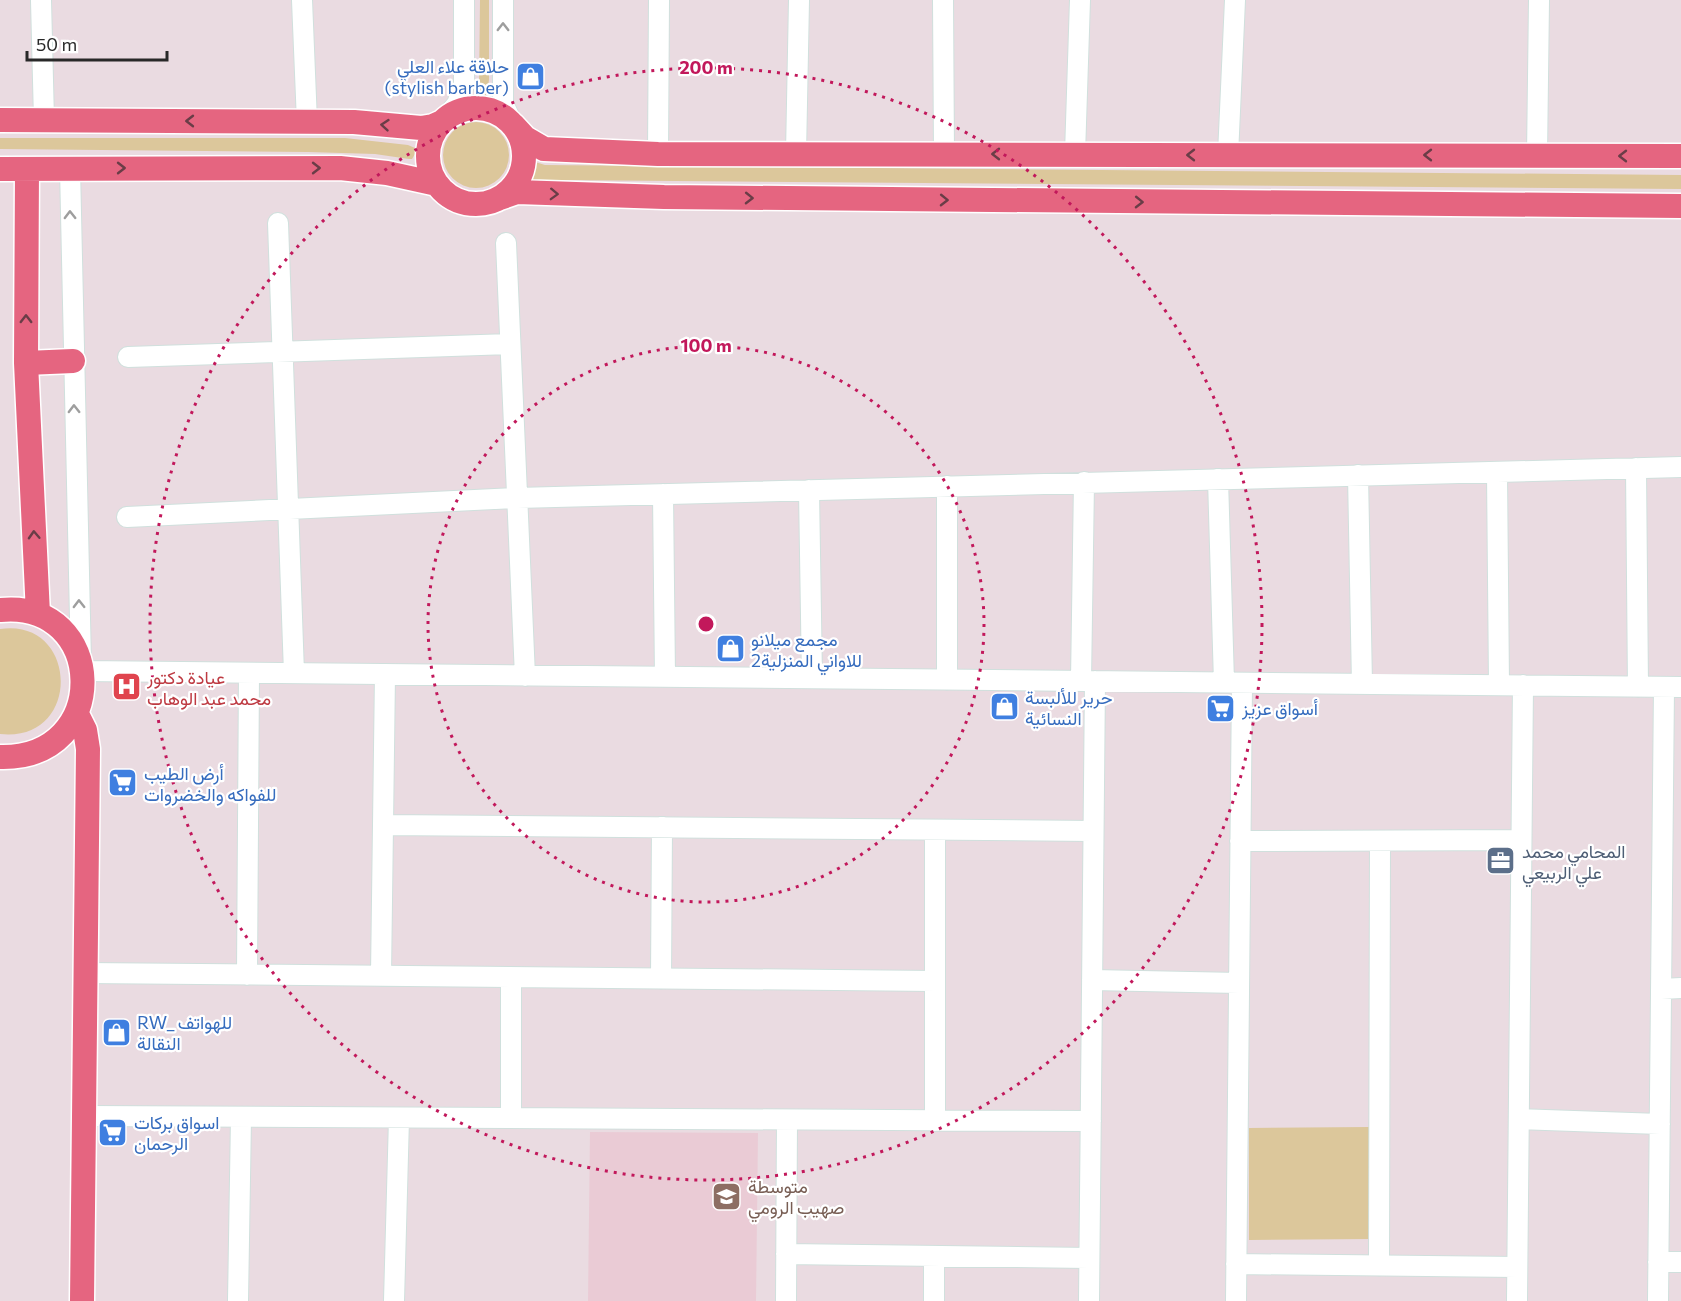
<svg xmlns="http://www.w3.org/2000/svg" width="1681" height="1301" font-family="Commissioner,Vazirmatn,sans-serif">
	<rect width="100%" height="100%" fill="#eadbe1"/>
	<!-- education -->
	<path fill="#eacbd5" d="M590 1132 758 1133 756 1301H588Z"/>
	<!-- green -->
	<path fill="#dcc79b" d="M480 0H489V80L486 96 482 94 479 88Z
		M443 155a33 33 0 1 1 66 0a33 33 0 1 1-66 0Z
		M0 138H345L408 145 415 148V154L412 159H409L375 154 308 152 0 149Z
		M532 161 545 165 1681 175V189L559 180 530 181 527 180Z
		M0 629C79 617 83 743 0 734Z
		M1370 1127 1371 1239 1249 1240V1128Z"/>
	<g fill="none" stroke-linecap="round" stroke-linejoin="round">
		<defs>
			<path id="minor" d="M41 0 44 120
				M302 0 307 122
				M503 0V103L513 125
				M943 0 944 154
				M442 122 457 104 464 85V0
				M658 154 659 0
				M796 154 799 0
				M1075 154 1080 0
				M1228 155 1235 0
				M1537 156 1539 0
				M70 168 81 663
				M278 223 294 673
				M506 243 525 676
				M128 357 510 344
				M1636 468 1638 687
				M1497 472 1499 685
				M1358 475 1362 684
				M1218 479 1224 682
				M947 486V680
				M809 490 812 678
				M663 494 665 677
				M127 517 517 498 1681 467
				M83 671 1681 687
				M1081 681 1084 482
				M383 825 1093 831
				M935 830V1121
				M1240 841 1521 840
				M85 973 935 981
				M247 975 249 673
				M381 976 385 674
				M661 979 662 827
				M1092 980 1239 983
				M1661 989 1681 988
				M84 1116 1091 1121
				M511 1118V977
				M1519 1119 1660 1124
				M786 1254 1089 1258
				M1658 1262H1681
				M1236 1264 1517 1267
				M1379 1266 1380 841
				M238 1301 241 1117
				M394 1301 399 1118
				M786 1301 787 1120
				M934 1301V1256
				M1089 1301 1095 681
				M1236 1301 1242 683
				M1517 1301 1523 685
				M1658 1301 1664 687"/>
			<path id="major" d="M428 156a48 48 0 1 1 96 0a48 48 0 1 1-96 0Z
				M0 120 354 122 421 128 433 126 442 122
				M513 125 525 138 544 149 658 154 1681 156
				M0 169 340 168 387 173 437 184
				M27 169 26 363 38 614
				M497 199 517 192 664 197 1681 206
				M26 363 73 361
				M0 610C107 599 113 760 0 757
				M77 714 85 730 88 749 82 1301"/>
		</defs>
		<!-- minor casing -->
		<use href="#minor" stroke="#d0e0dd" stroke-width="22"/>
		<!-- major casing -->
		<use href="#major" stroke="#fff" stroke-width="27"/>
		<!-- minor -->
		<use href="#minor" stroke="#fff" stroke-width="20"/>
		<!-- major -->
		<use href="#major" stroke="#e56580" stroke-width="24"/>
	</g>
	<!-- one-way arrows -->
	<defs><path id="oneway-chevron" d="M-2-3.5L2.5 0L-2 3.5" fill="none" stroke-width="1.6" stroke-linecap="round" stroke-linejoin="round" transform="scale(1.5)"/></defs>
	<g stroke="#9e9e9e">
		<use href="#oneway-chevron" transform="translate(503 27) rotate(-90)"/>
		<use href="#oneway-chevron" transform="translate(70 215) rotate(-91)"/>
		<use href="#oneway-chevron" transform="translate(74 409) rotate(-91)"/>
		<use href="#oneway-chevron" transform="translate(79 604) rotate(-91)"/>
	</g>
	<g stroke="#6a3d47">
		<use href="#oneway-chevron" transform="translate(190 121) rotate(-180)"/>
		<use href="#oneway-chevron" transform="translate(385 125) rotate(-175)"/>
		<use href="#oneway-chevron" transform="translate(996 154) rotate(-180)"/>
		<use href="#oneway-chevron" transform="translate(1191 155) rotate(-180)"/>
		<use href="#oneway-chevron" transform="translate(1428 155) rotate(-180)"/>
		<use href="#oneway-chevron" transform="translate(1623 156) rotate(-180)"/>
		<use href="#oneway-chevron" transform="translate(121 168)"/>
		<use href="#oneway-chevron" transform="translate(316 168)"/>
		<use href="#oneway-chevron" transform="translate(554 194) rotate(2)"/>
		<use href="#oneway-chevron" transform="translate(749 198) rotate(1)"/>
		<use href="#oneway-chevron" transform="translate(944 200) rotate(1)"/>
		<use href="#oneway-chevron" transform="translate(1139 202) rotate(1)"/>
		<use href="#oneway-chevron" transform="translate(26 319) rotate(-90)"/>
		<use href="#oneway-chevron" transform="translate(34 535) rotate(-93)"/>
	</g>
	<!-- distance rings -->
	<g fill="none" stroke="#c2185b" stroke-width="3" stroke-dasharray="3 6">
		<circle cx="706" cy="624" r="278"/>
		<circle cx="706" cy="624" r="556"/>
	</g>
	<!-- icons -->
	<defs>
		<symbol id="shop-square" viewBox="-11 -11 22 22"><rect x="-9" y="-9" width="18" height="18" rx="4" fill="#3f7fe0" stroke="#fff"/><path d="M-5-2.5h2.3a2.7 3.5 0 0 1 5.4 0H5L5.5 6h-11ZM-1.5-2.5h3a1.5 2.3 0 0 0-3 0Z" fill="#fff"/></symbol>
		<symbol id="hospital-square" viewBox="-11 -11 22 22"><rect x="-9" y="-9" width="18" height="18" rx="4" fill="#e0444e" stroke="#fff"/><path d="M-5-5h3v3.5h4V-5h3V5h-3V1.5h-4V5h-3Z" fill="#fff"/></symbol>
		<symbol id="supermarket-square" viewBox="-11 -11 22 22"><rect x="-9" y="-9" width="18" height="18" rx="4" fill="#3f7fe0" stroke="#fff"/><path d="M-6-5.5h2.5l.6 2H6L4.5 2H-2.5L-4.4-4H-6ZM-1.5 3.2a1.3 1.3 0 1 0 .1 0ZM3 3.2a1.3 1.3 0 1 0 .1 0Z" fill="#fff"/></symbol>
		<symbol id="office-square" viewBox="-11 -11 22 22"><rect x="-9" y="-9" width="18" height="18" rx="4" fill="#5c6f8a" stroke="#fff"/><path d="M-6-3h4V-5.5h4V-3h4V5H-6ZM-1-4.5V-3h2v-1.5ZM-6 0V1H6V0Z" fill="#fff"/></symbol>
		<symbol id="school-square" viewBox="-11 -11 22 22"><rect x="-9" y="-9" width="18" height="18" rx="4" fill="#8d6e63" stroke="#fff"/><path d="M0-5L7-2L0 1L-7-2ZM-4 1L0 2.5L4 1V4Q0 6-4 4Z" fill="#fff"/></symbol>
	</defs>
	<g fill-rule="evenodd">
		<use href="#shop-square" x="514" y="60" width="33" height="33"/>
		<use href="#shop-square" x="714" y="632" width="33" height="33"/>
		<use href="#hospital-square" x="110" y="670" width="33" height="33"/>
		<use href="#shop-square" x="988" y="690" width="33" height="33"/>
		<use href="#supermarket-square" x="1204" y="692" width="33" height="33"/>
		<use href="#supermarket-square" x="106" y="766" width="33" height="33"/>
		<use href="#office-square" x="1484" y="844" width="33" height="33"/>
		<use href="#shop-square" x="100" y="1016" width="33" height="33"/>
		<use href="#supermarket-square" x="96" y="1116" width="33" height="33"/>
		<use href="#school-square" x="710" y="1180" width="33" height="33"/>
	</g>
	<g text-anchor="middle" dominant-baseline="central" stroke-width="4.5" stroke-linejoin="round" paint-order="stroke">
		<!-- shop labels -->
		<g font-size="18" fill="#366cbe" stroke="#fff" text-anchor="start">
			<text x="509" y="66" text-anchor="end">حلاقة علاء العلي<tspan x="509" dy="21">(stylish barber)</tspan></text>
			<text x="751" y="639">مجمع ميلانو<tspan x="751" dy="21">للاواني المنزلية2</tspan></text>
			<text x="1025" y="697">حرير للألبسة<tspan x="1025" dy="21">النسائية</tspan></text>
			<text x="1242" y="708">أسواق عزيز</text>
			<text x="144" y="773">أرض الطيب<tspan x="144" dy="21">للفواكه والخضروات</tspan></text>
			<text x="137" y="1022">RW_ للهواتف<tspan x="137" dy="21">النقالة</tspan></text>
			<text x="134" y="1122">اسواق بركات<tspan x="134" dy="21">الرحمان</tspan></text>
		</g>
		<!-- health labels -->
		<g font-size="18" fill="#be3a42" stroke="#fff" text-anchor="start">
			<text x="147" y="677">عيادة دكتور<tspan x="147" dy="21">محمد عبد الوهاب</tspan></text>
		</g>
		<!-- service labels -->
		<g font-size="18" fill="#4e5e75" stroke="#fff" text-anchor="start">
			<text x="1522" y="851">المحامي محمد<tspan x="1522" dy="21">علي الربيعي</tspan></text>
		</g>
		<!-- education labels -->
		<g font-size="18" fill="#785e54" stroke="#fff" text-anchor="start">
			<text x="748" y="1186">متوسطة<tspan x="748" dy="21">صهيب الرومي</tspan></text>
		</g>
	</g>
	<circle cx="706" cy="624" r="9" fill="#c2185b" stroke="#fff" stroke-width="3"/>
	<g font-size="18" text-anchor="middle" font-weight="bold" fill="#c2185b" stroke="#fff" stroke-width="4.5" stroke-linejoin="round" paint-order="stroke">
		<text x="706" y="74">200 m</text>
		<text x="706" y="352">100 m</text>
	</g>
	<!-- scale -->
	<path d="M27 51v9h140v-9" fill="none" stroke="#282828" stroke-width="3"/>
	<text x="36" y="51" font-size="18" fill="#282828" stroke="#ffffff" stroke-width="4.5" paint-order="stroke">50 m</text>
</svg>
